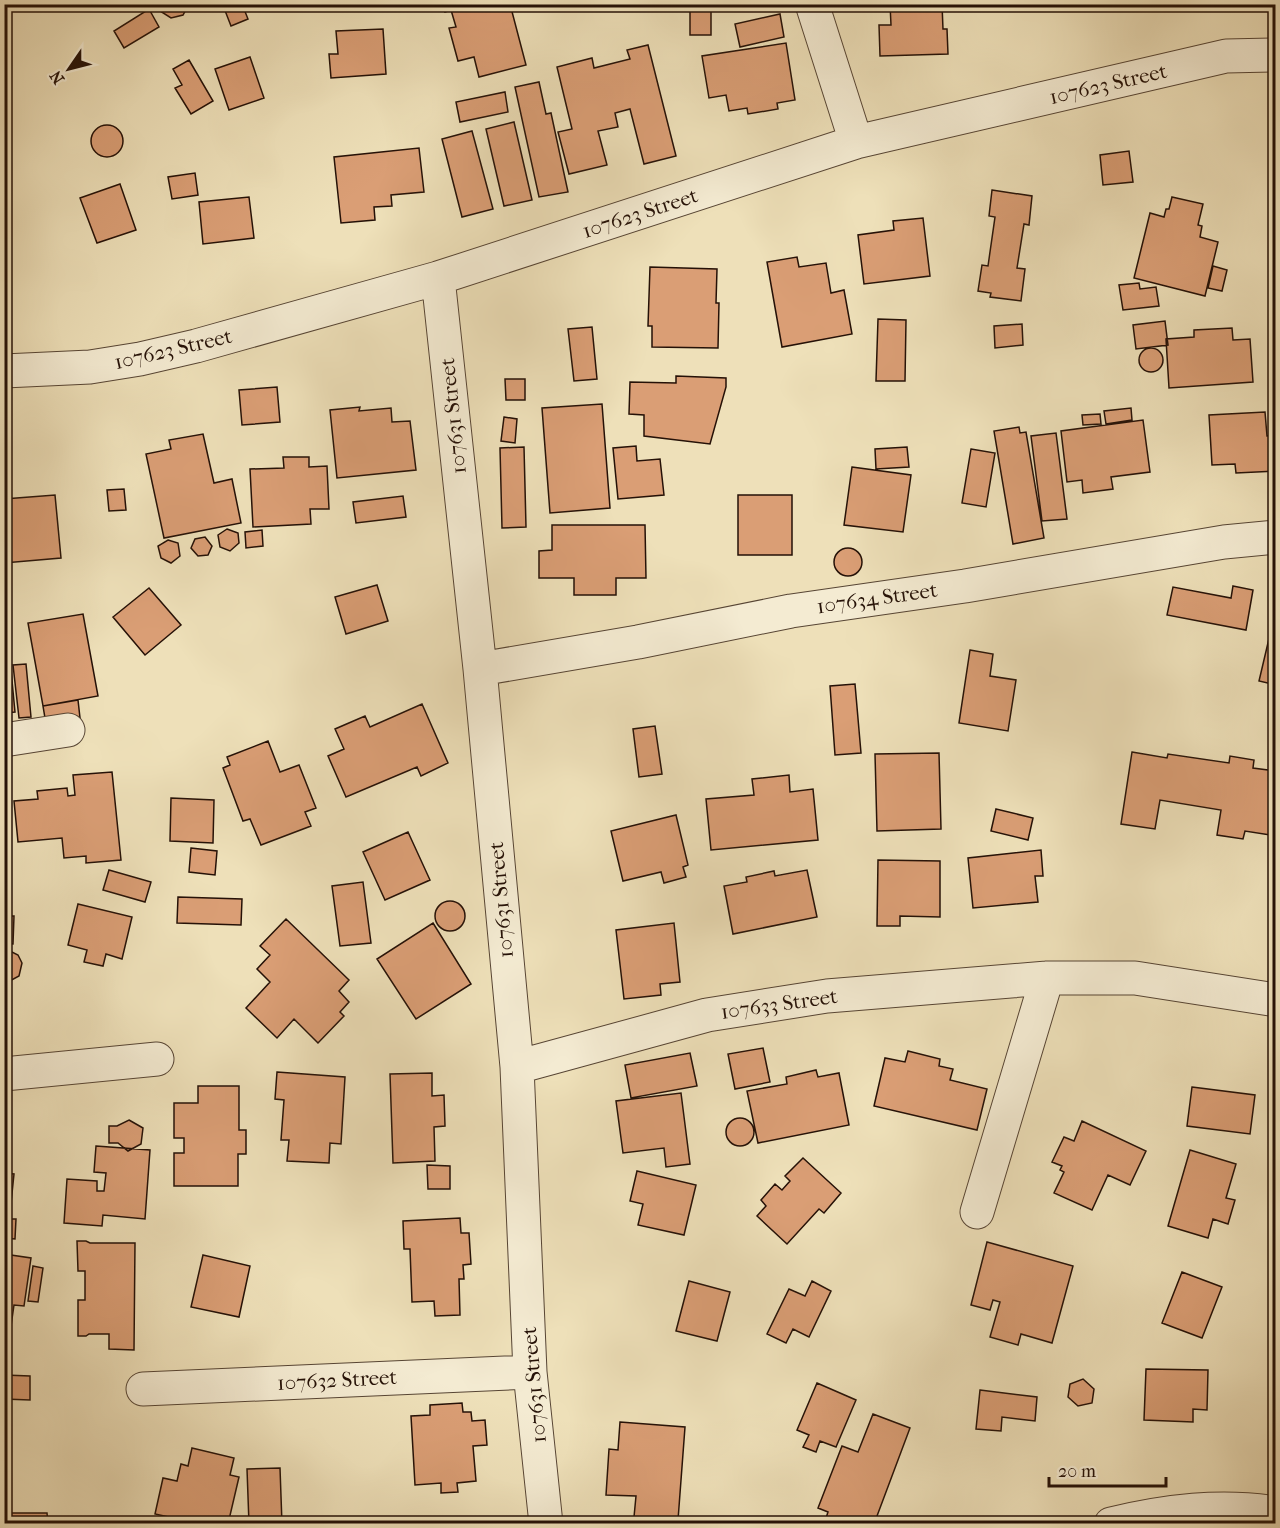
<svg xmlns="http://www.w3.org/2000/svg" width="1280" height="1528" font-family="'IM FELL French Canon',serif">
	<rect width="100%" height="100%" fill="#eee0b9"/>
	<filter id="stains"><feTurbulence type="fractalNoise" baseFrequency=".00333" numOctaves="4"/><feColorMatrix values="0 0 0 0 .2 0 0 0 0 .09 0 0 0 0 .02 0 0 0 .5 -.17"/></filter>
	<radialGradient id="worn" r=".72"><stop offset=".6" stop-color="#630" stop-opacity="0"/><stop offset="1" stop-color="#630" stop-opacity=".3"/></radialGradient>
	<!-- building -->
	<path fill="#da9e75" stroke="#251107" stroke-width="1.5" d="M157 4H189L183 15 171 18 160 11Z
		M234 4H242L248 19 231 26 224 8Z
		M443 4H510L526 65 479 77 474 57 458 61 449 28 456 27 451 10 445 12Z
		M690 4H711V35H690Z
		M890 4H942L943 29H947L948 54 880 56 879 25H891Z
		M149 9 159 27 124 48 114 31Z
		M780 14 784 37 740 47 735 24Z
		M383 29 386 74 331 78 329 54H338L336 31Z
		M786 43 795 100 777 103 778 109 748 114 747 108 729 111 726 95 709 98 702 56Z
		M648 45 676 156 644 164 630 109 615 113 618 127 598 131 607 165 569 174 558 132 572 129 557 67 592 58 594 68 630 59 627 50Z
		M250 57 264 98 229 110 215 69Z
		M189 60 213 101 191 114 175 88 182 85 173 69Z
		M539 82 546 114 551 113 568 192 539 197 515 87Z
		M505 92 508 112 460 122 456 102Z
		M514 122 532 200 504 206 486 129Z
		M91 141a16 16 0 1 1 32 0a16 16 0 1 1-32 0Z
		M472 131 493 209 462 217 442 139Z
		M419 148 424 192 391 195 392 206 374 207 375 220 341 223 334 157Z
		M1129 151 1133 182 1103 185 1100 155Z
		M195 173 198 195 172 199 168 177Z
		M120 184 136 230 97 243 80 198Z
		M992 190 1032 196 1029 225 1024 224 1017 268 1025 269 1021 301 990 297 991 293 978 291 982 265 988 266 995 217 989 216Z
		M249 197 254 238 203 244 199 202Z
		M1172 197 1203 204 1198 225 1202 226 1200 237 1218 242 1205 296 1134 278 1150 213 1164 217 1166 209H1169Z
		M923 218 930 276 864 284 858 235 894 230 893 221Z
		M797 257 799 267 826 263 831 293 844 290 852 334 782 347 767 262Z
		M1213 266 1227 270 1222 291 1208 288Z
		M650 267 717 269 716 303H719L718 348 652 347V326H648Z
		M1139 283 1140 289 1156 287 1159 306 1123 310 1119 285Z
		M878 319 906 320 905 381H876Z
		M1165 321 1168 345 1136 349 1133 325Z
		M1022 324 1023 345 995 348 994 326Z
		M592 327 597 379 574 381 568 329Z
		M1232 328 1233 340 1250 339 1253 382 1169 388 1166 339 1194 337V330Z
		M1139 360a12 12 0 1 1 24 0a12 12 0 1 1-24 0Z
		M676 376 726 378V387L710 444 644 436V415L629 414 630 382 676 383Z
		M505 379H525V400H506Z
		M277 387 280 422 242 425 239 390Z
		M602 404 610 508 550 513 542 408Z
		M360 407 359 411 391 408 392 422 410 421 416 470 337 478 330 410Z
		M1131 408 1132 420 1106 424 1104 411Z
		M1265 412 1267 436 1276 435V471L1236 473 1235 464 1212 465 1209 415Z
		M1100 414 1101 424 1083 425 1082 415Z
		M504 417 517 419 515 443 501 441Z
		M1143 420 1150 472 1111 477 1113 489 1083 493 1082 480 1067 482 1061 431Z
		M1019 427 1020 433 1026 432 1044 538 1013 544 994 431Z
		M1056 433 1067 519 1042 521 1031 436Z
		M203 434 214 483 232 479 241 523 164 538 146 454 171 449 169 440Z
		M636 446 637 461 660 459 664 495 618 499 613 448Z
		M524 447 526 527 502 528 500 448Z
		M907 447 909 467 876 469 875 449Z
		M971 449 995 453 986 507 962 503Z
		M283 457H309V467L327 466 329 509H310L311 524 253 527 250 469 284 468Z
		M852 467 911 475 903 532 844 525Z
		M124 489 126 510 109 511 107 490Z
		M55 495 61 558 4 563V499Z
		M738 495H792V555H738Z
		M403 496 406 517 356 523 353 502Z
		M552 525H645L646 578H616V595H574V578H539V551L552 550Z
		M227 529 238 533 239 543 230 551 220 547 218 535Z
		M262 530 263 546 246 548 245 532Z
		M205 537 212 546 208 555 198 556 191 548 195 539Z
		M168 540 178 543 180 556 171 563 161 558 158 546Z
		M834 562a14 14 0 1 1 28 0a14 14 0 1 1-28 0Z
		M377 585 388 621 346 634 335 597Z
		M1233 586 1253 590 1246 630 1167 615 1173 587 1231 598Z
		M149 588 181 625 145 655 113 617Z
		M4 596 9 634H4Z
		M83 614 98 696 43 706 28 623Z
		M1271 630 1276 632V685L1259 681Z
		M4 639H8L15 712 4 713Z
		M970 650 993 654 990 676 1016 680 1008 731 959 723Z
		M26 664 31 717 19 718 13 665Z
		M855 684 861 753 835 755 830 686Z
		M78 700 80 718 46 724 43 706Z
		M422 704 448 763 421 776 417 767 346 797 328 756 344 749 335 729 365 716 370 727Z
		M655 726 662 774 639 777 633 729Z
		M268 741 280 772 299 765 316 808 305 812 311 826 261 845 250 819 243 821 223 768 230 765 227 757Z
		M1132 752 1167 758 1168 754 1229 763 1230 756 1254 760 1253 768 1276 771V836L1245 831 1243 839 1217 835 1221 810 1160 800 1155 829 1121 824Z
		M939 753 941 829 877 831 875 754Z
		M112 772 121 860 86 863V856L64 858 62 838 18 842 14 801 38 799 37 791 67 788 68 796 75 795 73 775Z
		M789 775 790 792 813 789 818 840 711 850 706 799 754 795 752 779Z
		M171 798 214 800 213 843 170 841Z
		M996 809 1033 818 1028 840 991 831Z
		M676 815 688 865 683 867 686 877 664 883 661 872 623 881 611 831Z
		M408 832 430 880 385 900 363 852Z
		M191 848 217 851 215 875 189 872Z
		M1041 850 1043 876H1035L1038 902 973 908 968 858Z
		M878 860 940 861V917L900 916V926H877Z
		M109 870 151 882 145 902 103 890Z
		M807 870 817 917 733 934 724 886 747 882 746 877 774 871 775 876Z
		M363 882 371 943 340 946 332 886Z
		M178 897 242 899 241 925 177 923Z
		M435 916a15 15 0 1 1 30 0a15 15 0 1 1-30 0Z
		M78 904 132 917 122 959 106 954 103 966 84 962 87 950 68 945Z
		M4 916H14L13 944 4 943Z
		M286 919 349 980 339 991 349 1002 340 1012 344 1016 318 1043 294 1019 277 1038 246 1008 270 982 257 969 270 955 260 946Z
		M433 923 471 984 416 1019 377 959Z
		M674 923 680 982 660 984 661 995 624 999 616 930Z
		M4 951H10L18 955 22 963 19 976 8 982 4 981Z
		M763 1048 770 1082 735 1089 728 1054Z
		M908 1051 940 1059 939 1066 953 1069 950 1080 987 1089 977 1130 874 1106 885 1058 905 1062Z
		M690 1053 697 1086 631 1098 625 1065Z
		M816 1070 818 1077 839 1073 849 1125 758 1143 747 1091 787 1084 786 1077Z
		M277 1072 345 1077 341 1144 330 1143 329 1163 287 1161 289 1140H281L284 1100 275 1099Z
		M432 1073V1096L444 1095 445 1126 434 1127 435 1161 393 1163 390 1074Z
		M198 1086H239V1130H246V1154H238V1186H174V1153H184V1138H174V1103H198Z
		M1192 1087 1255 1095 1250 1134 1187 1126Z
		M681 1093 690 1164 666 1167 664 1148 623 1153 616 1101Z
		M726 1132a14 14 0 1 1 28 0a14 14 0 1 1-28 0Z
		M129 1120 143 1128 141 1144 128 1151 118 1143H109V1126H117Z
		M1082 1121 1146 1151 1130 1185 1108 1175 1092 1210 1054 1193 1064 1172 1060 1170 1062 1166 1052 1162 1064 1137 1074 1141Z
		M96 1146 150 1150 145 1219 103 1215 102 1226 64 1223 67 1179 97 1181V1191H104L106 1173 94 1172Z
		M1190 1150 1236 1164 1226 1198 1235 1200 1228 1224 1213 1219 1208 1238 1168 1226Z
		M803 1158 841 1193 824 1213 819 1209 787 1244 757 1216 766 1206 761 1200 775 1184 782 1190 790 1181 785 1176Z
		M427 1165 450 1166V1189H428Z
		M637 1171 696 1185 684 1235 638 1225 643 1204 630 1201Z
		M4 1173 14 1174 10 1213 4 1212Z
		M460 1218 461 1233H469L471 1264 463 1265 464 1279H459L460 1315 435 1316 434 1301 412 1302 410 1249H404L403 1221Z
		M4 1219H16L15 1239 4 1238Z
		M77 1241H86L90 1243H135L134 1350 109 1349V1334H89L86 1336H78V1300H85V1271H78Z
		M987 1242 1073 1266 1052 1343 1021 1334 1018 1345 990 1337 1000 1302 993 1300 990 1310 971 1305Z
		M4 1254 31 1258 24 1306 14 1305 11 1326 4 1325Z
		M203 1255 250 1266 239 1317 191 1307Z
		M33 1266 43 1268 38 1302 28 1301Z
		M1182 1272 1222 1287 1202 1338 1162 1323Z
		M689 1281 730 1292 717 1341 676 1331Z
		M812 1281 831 1291 809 1337 793 1329 786 1343 767 1334 789 1289 805 1296Z
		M1146 1369 1208 1370 1207 1410 1193 1409V1422L1144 1420Z
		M4 1375 30 1376V1400L4 1399Z
		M1083 1379 1094 1389 1092 1403 1078 1406 1068 1397 1070 1384Z
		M817 1383 856 1400 836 1447 820 1441 816 1452 803 1447 809 1435 797 1430Z
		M980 1390 1037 1397 1035 1421 1002 1417 1001 1431 976 1429Z
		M462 1403 463 1412H471L472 1421 485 1420 487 1445 473 1446 476 1481 457 1483 458 1492 441 1493V1483L415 1485 411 1416 430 1415V1405Z
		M873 1414 910 1428 874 1524H824L828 1512 818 1508 842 1446 858 1452Z
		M620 1422 685 1427 678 1520 634 1517 636 1496 606 1495 609 1449 618 1450Z
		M192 1448 234 1458 230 1475 239 1477 228 1524H167L169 1517 155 1514 163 1478 177 1481 181 1464 188 1466Z
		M280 1468 282 1524H249L247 1469Z
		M8 1513H47L48 1524H8Z"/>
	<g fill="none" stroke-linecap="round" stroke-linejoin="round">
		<defs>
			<path id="minor" d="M812 4 856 142
				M438 278 480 669 517 1067 530 1372 546 1524
				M4 371 90 367 140 359 196 346 438 278 856 142 1226 56 1276 55
				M480 669 638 642 791 611 965 586 1224 542 1276 537
				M4 740 68 730
				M517 1067 707 1015 827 996 1047 978H1135L1276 1000
				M4 1074 157 1059
				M977 1212 1047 978
				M143 1389 530 1372
				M1111 1524C1166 1511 1220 1504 1276 1513"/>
		</defs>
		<!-- minor casing -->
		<use href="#minor" stroke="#574534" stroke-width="35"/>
		<!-- minor -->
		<use href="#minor" stroke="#f4ebd2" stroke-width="33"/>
	</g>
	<g text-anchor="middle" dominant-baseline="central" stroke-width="5" stroke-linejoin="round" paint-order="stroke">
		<!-- street labels -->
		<g font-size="21" fill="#251107" stroke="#f4ebd2">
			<text transform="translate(1108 84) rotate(-13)">107623 Street</text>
			<text transform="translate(640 213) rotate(-18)">107623 Street</text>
			<text transform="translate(173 349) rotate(-13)">107623 Street</text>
			<text transform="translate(453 416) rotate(-96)">107631 Street</text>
			<text transform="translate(877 598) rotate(-8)">107634 Street</text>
			<text transform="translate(501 900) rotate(-95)">107631 Street</text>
			<text transform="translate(779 1004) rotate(-8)">107633 Street</text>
			<text transform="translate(337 1380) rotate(-3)">107632 Street</text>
			<text transform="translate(534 1385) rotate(-95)">107631 Street</text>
		</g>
	</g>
	<!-- margin -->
	<rect width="1280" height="1528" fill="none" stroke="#eee0b9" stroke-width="24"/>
	<rect x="6" y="6" width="1268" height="1516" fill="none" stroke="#251107" stroke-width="3"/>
	<rect x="12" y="12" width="1256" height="1504" fill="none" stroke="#251107" stroke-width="1.5"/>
	<!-- north arrow -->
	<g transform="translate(69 69) rotate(235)" stroke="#f4ebd2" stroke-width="4.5" paint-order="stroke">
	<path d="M0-4.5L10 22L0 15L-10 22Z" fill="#251107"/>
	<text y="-9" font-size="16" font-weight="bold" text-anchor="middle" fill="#251107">N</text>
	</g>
	<!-- scale -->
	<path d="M1049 1477v9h117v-9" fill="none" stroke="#251107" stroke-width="3"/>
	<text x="1058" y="1477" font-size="18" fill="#251107" stroke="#f4ebd2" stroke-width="4.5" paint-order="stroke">20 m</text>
	<rect width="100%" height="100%" filter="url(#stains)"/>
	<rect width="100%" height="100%" fill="url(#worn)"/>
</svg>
